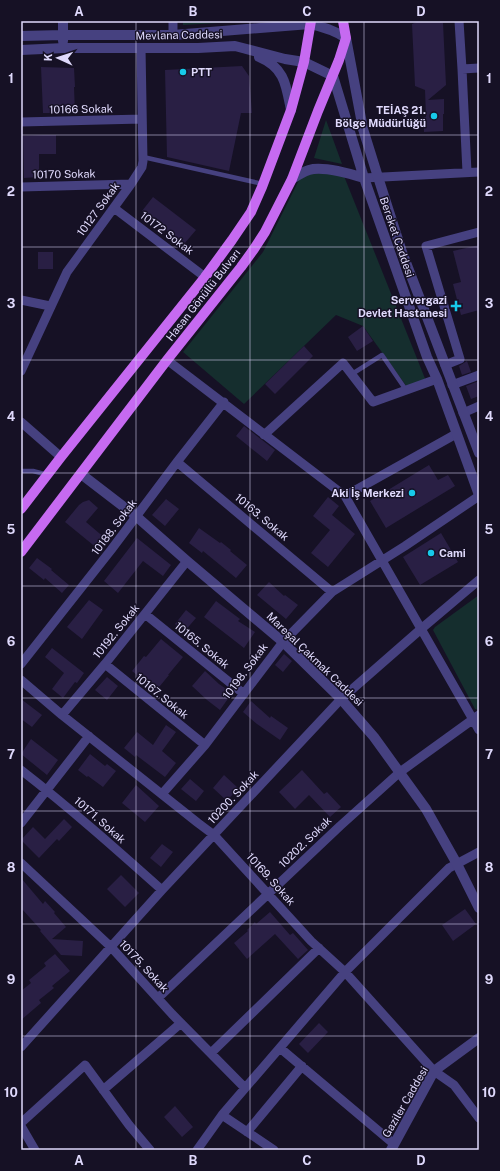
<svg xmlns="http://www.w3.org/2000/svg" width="500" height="1171" font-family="'Public Sans',sans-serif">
	<rect width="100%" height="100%" fill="#161125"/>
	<!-- green -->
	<path fill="#152e2e" d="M183 21H253L183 25Z
		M326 120 342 164 314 158Z
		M304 170 344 176 426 381 407 387 363 326 336 315 244 404 183 352 263 252Z
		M479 595V710L475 709 433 630 435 627Z"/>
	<!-- building -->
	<path fill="#291f44" d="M419 21H437L443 23 446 85 428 100 444 99V114H443V131L424 132V117H426L425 90 415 86 412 24Z
		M242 66 249 76 252 113H241L229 171 167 157 165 70Z
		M41 67 74 68 75 87H74L75 113H43Z
		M43 135H56V154H39V177L24 178 23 136Z
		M153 197 196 230 184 244 142 211Z
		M479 245V310L461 315 453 284 461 282 453 251Z
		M38 252H53V269H38Z
		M363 326 373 341 357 351 348 337Z
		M304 346 313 356 275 394 265 384Z
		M467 361 471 372 462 375 459 366Z
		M479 381V396L471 399 466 386Z
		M244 426 275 450 267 461 236 436Z
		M429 465 438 480 448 475 455 486 386 528 370 501Z
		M328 497 339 506 332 515 355 534 328 567 311 553 330 530 313 516Z
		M166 499 179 509 165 526 152 515Z
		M89 500 98 508 86 522 106 539 98 549 65 522 79 505 83 502Z
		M199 528 220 543 221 542 231 550 230 551 247 565 236 578 203 551 202 553 189 543Z
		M441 533 458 562 420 585 403 557Z
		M137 538 171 565 163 576 143 561 118 593 104 581Z
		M37 558 52 569 51 570 69 585 62 593 45 578 44 580 29 568Z
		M269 582 284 596 285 595 298 605 286 619 257 595Z
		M89 600 103 610 82 639 67 627Z
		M216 601 240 619 238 621 255 632 244 648 204 617Z
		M186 610 196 618 184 632 175 624Z
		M161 639 183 657 168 675H169L155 692 146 684 147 683 132 671 144 656 146 657Z
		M52 648 84 673 77 683 75 682 63 698 52 689 64 673 45 657Z
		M284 654 292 661 283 672 275 665Z
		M205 671 219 684 232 693 220 710 207 700 192 686Z
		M107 677 118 686 107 700 95 690Z
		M21 699 42 715 32 727 21 719Z
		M251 701 270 718 271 716 288 728 280 740 257 724 243 712Z
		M166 725 176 732 162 751 176 763 165 777 136 755 135 757 124 748 137 732 153 745Z
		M31 739 58 760 47 775 21 754Z
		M90 754 105 766 107 764 116 771 103 787 88 776 87 777 78 770Z
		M302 770 324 794 327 792 341 807 330 817 309 795 295 809 279 792Z
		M224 775 238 788 227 801 213 788Z
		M190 779 204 791 196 801 181 789Z
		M136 785 159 806 145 822 122 803Z
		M64 819 72 827 59 841 57 839 39 858 21 840 33 827 45 839Z
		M162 844 173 852 161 867 150 858Z
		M121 875 139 893 125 907 107 889Z
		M21 878 43 904 45 901 55 912 54 913 66 927 52 939 83 941 82 956 61 955 40 931 41 930 21 908Z
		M465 909 476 924 453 941 442 925Z
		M270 912 290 935 293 933 308 950 298 959 275 934 247 959 234 943 248 931 247 930 255 922 256 924Z
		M55 954 70 971 52 986 54 988 39 1000 41 1003 21 1020V991L31 983 29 980 46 966 44 963Z
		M319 1023 328 1032 308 1053 299 1044Z
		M175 1106 193 1127 182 1137 164 1117Z"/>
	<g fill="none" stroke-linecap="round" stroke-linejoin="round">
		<!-- service -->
		<path stroke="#464180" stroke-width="4.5" d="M143 157 263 184
			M352 374 382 355 406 390
			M21 471H33L48 475"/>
		<!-- minor -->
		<path stroke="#464180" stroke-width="9" d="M459 21 462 69 467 172
			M173 35V21
			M462 69 479 68
			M21 122 142 119
			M364 178 479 172
			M21 187 131 184
			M114 208 205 277
			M21 300 50 306
			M167 360 345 496 479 730
			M445 365 460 359 426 246 479 232
			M21 371 67 272 131 184 142 167 143 161 141 48
			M452 385 479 375
			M463 413 479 406
			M21 422 61 457
			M264 435 343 363 373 402 437 379
			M177 462 332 592
			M345 496 456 434
			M145 614 244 694
			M21 664 111 550 177 462 224 402
			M105 664 205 745
			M21 680 62 715 198 823 214 835 311 941 345 972 434 1071 454 1085 479 1118
			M62 715 105 664 187 561
			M21 770C70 808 116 849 162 890
			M162 794 205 745 283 642 332 592 405 546 479 496
			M21 823 89 736
			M21 863 111 947 172 1014 245 1088
			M158 998 340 826 400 772 479 715
			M21 1047 162 890 341 699 421 629 479 580
			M280 1048 394 1144
			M211 1053 319 948
			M103 1090 181 1023
			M222 1115 274 1150
			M21 1123 85 1065 129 1125 150 1150
			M21 1126 35 1150
			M247 1132 302 1066
			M197 1150 222 1115 345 972 449 868 479 852"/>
		<!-- tertiary -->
		<path stroke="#464180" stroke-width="10" d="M63 21V41
			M21 36 63 35H173L310 24C323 27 334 30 346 38L363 129 378 177 402 252 479 453
			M21 50 64 48H198L235 46 285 59 304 62 333 76 364 178 427 357 437 379 479 495
			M259 57C285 68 286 85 291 110
			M292 179C298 175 303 172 309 170 322 166 351 174 364 178
			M81 474 137 517 187 561 283 642 341 699 374 737 426 809 457 864 479 908
			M391 1150 434 1071 479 1038"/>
		<!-- primary -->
		<path stroke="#c66af1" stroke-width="10" d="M21 509 61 457 205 277 232 240 251 212 262 187 291 110 304 62 311 21
			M21 552 167 360 241 267 254 249 265 232 292 179 318 111 339 60 346 38 343 21"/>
	</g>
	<!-- grid -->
	<path fill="none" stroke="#dfd9fc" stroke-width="1" stroke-opacity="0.55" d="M136 21V1150M250 21V1150M364 21V1150M21 135H479M21 247H479M21 360H479M21 473H479M21 586H479M21 698H479M21 811H479M21 924H479M21 1036H479"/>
	<!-- markers -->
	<g fill="#17caea" stroke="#161125" stroke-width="1.5">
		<circle cx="183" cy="72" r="4"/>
		<circle cx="434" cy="116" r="4"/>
		<path d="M454 300h4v4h4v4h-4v4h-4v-4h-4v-4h4z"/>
		<circle cx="412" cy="493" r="4"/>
		<circle cx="431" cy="553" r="4"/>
	</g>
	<g text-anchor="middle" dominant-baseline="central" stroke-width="3" stroke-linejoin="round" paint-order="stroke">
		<!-- street labels -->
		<g font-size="11" fill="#dfd9fc" stroke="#161125">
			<text transform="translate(179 35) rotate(-1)">Mevlana Caddesi</text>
			<text transform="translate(81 109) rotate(-1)">10166 Sokak</text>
			<text transform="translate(64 174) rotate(-1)">10170 Sokak</text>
			<text transform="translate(98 209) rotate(-54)">10127 Sokak</text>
			<text transform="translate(167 233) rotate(37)">10172 Sokak</text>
			<text transform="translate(397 237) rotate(71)">Bereket Caddesi</text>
			<text transform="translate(203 295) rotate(-52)">Hasan Gönüllü Bulvarı</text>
			<text transform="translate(262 517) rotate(40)">10163. Sokak</text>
			<text transform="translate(114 527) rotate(-53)">10188. Sokak</text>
			<text transform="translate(116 631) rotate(-51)">10192. Sokak</text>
			<text transform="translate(202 645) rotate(39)">10165. Sokak</text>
			<text transform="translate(315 659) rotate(44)">Mareşal Çakmak Caddesi</text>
			<text transform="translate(245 671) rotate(-53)">10198. Sokak</text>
			<text transform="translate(162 696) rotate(39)">10167. Sokak</text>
			<text transform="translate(233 797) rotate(-47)">10200. Sokak</text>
			<text transform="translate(100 820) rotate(41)">10171. Sokak</text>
			<text transform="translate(305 842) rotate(-44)">10202. Sokak</text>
			<text transform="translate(271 879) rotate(48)">10169. Sokak</text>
			<text transform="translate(144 966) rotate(47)">10175. Sokak</text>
			<text transform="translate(405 1102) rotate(-60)">Gaziler Caddesi</text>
		</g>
		<!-- poi labels -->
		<g font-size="11" font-weight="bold" fill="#dfd9fc" stroke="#161125" text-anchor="end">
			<text x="191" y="72" text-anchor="start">PTT</text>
			<text x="426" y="110">TEİAŞ 21.<tspan x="426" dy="13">Bölge Müdürlüğü</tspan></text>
			<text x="447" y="300">Servergazi<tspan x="447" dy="13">Devlet Hastanesi</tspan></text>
			<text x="404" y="493">Aki İş Merkezi</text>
			<text x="439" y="553" text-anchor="start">Cami</text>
		</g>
	</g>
	<!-- border -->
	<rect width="500" height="1171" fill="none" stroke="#161125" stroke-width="44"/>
	<!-- north arrow -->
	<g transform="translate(58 58) rotate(273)" stroke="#161125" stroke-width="3" paint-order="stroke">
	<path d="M0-3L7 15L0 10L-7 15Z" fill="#dfd9fc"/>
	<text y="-6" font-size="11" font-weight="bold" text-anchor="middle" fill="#dfd9fc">K</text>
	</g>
	<rect x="22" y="22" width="456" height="1127" fill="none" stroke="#dfd9fc" stroke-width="1.5"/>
	<g font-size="13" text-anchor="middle" font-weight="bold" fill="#dfd9fc">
		<text x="79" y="16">A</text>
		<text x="193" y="16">B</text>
		<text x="307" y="16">C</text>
		<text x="421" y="16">D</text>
		<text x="11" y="83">1</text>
		<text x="489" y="83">1</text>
		<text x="11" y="196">2</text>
		<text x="489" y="196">2</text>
		<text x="11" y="308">3</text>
		<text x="489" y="308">3</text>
		<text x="11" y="421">4</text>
		<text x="489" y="421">4</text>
		<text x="11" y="534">5</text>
		<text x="489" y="534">5</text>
		<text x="11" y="646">6</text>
		<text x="489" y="646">6</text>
		<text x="11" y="759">7</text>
		<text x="489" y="759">7</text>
		<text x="11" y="872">8</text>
		<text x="489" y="872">8</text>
		<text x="11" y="984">9</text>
		<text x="489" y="984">9</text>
		<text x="11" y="1097">10</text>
		<text x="489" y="1097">10</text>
		<text x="79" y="1165">A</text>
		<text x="193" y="1165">B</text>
		<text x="307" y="1165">C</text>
		<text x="421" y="1165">D</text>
	</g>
</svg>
